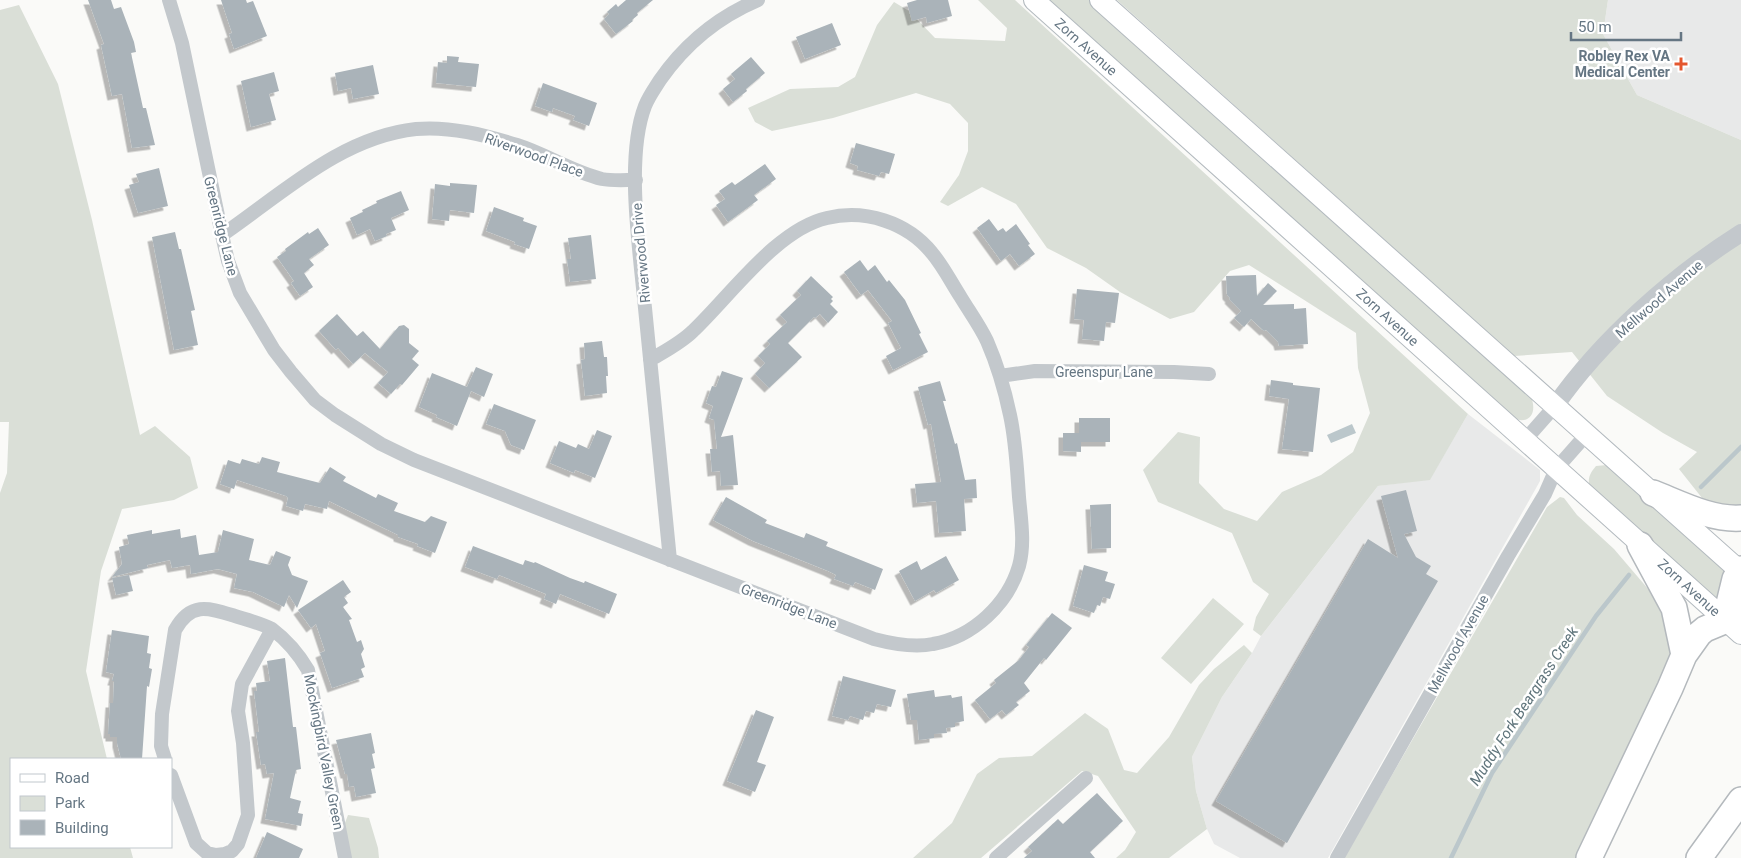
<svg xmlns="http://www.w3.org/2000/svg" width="1741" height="858" font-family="Roboto,sans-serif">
	<defs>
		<filter id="shadow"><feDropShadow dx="-4.5" dy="4.5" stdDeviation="0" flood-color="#0004"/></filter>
	</defs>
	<rect width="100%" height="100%" fill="#fafaf8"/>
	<!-- built -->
	<path fill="#e8e9e9" d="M1608 0H1741V140L1637 95 1603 34Z
		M1468 414 1540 470V481L1328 858H1240L1214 844 1207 829 1196 791 1192 757 1222 697 1252 653 1261 636 1378 486 1430 479Z"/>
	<!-- green -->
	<path fill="#dadfd7" d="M978 0H1015L1468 414 1430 480 1378 486 1261 636 1253 630 1256 617 1269 594 1253 582 1232 533 1158 502 1143 470 1178 432 1200 437 1199 483 1224 509 1257 521 1282 492 1321 475 1353 452 1370 413 1358 368 1356 333 1249 265 1230 271 1194 312 1170 319 1120 292 1086 268 1047 248 1016 204 982 187 948 206 940 202 959 175 968 151V123L950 104 916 93 833 118 772 131 755 122 748 108 790 89 838 87 855 77 877 25 894 2 909 11 935 38 1005 41 1007 28Z
		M1044 0H1091L1530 395C1538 410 1531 426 1513 418Z
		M1117 0H1608L1603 34 1637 95 1741 140V509L1706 503 1679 469 1697 452 1663 433 1607 396 1572 352 1514 356Z
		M19 5 58 84 92 220 140 435 155 426 190 457 198 488 174 500 122 509 101 571 86 671 107 759H11V847H130L133 858H0V493L7 473 9 422H0V10Z
		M1607 465 1731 575 1726 607 1590 488C1587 479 1590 473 1596 466Z
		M1560 497 1564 498 1577 515 1614 549 1649 590 1673 635 1672 650 1653 707 1578 858H1344L1547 507Z
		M1213 598 1244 624 1191 684 1161 658Z
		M1244 645 1252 653 1222 697 1192 757 1196 791 1207 829 1169 858H1116L1125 850 1136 832 1098 776 1082 771 981 858H913L952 823 977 774 999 758 1032 756 1085 713 1108 729 1124 770 1137 773 1169 737 1199 685 1214 669Z
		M348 815 369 818 378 848 379 858H347L343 828Z"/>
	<!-- water -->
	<path fill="#bbc7cb" d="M1352 424 1356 433 1331 443 1327 435Z"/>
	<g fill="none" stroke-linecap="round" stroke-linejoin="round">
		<!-- stream -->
		<path stroke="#bbc7cb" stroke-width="4.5" d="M1701 487 1741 447
			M1451 858 1492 773 1596 616 1629 575"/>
	</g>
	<!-- building -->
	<path fill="#aab3b9" filter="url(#shadow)" d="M88 0H111L114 9 121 7 134 42 136 52 131 53 143 108H146L155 145 132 148 122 94 112 96 101 45 104 44Z
		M221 0H246L247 3 253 1 267 36 234 49 229 34 232 33Z
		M626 0H653L637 13 638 15 632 20 633 21 616 34 604 19 609 14 607 12 616 4 618 7Z
		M917 0H948L952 16 927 23 926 17 912 21 907 3Z
		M832 23 841 45 805 59 796 37Z
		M447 56 459 57 458 62 479 64 476 87 436 83 438 62 447 63Z
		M751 57 765 73 746 89 747 91 733 102 723 89 735 79 731 74Z
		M373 65 379 94 353 99 351 88 338 91 335 73Z
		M274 72 279 91 269 94 276 120 251 127 241 81Z
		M543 83 597 103 589 126 573 120 575 116 553 108 552 112 535 106Z
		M856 143 895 154 889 174 881 172 879 176 857 170 858 166 850 163Z
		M765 164 776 179 754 195 758 200 728 222 716 205 725 199 719 191 732 182 735 185Z
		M159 168 168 206 138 213 129 185 139 182 136 174Z
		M450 183 477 185 474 213 450 210 449 221 432 219 435 184 450 186Z
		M401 191 409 210 391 218 396 230 386 234 387 236 375 241 370 229 357 235 350 218 363 212 362 210 377 203 376 201Z
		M494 207 524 218 523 221 537 226 529 249 514 244 515 242 486 231Z
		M989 219 998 231 1003 228 1006 232 1016 224 1030 244 1028 245 1035 254 1019 266 1010 254 1001 261 977 228Z
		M318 228 329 245 309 259 314 265 304 273 313 287 300 296 291 283 294 281 277 257 286 251 285 249 308 232 309 234Z
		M175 232 179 249H181L195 310 191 311 198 345 174 350 152 237Z
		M591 235 596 279 570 282 567 259H571L568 238Z
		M860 260 868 271 875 265 887 282 889 280 905 300 921 333 919 334 928 352 893 370 886 356 901 348 888 323 892 321 868 290 861 295 844 272Z
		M1256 275 1257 296 1268 283 1277 291 1263 305 1294 304V309L1306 308 1308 344 1279 346 1278 342 1266 330 1264 331 1251 319 1244 327 1234 318 1241 311 1229 299 1230 298 1227 295 1226 276Z
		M811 276 833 297 831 299 833 301 830 304 838 312 828 323 820 314 815 318 814 317 788 343 802 357 769 388 755 374 765 363 758 356 770 344 767 341 787 322 780 315 801 295 797 291Z
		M1077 289 1119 293 1115 323 1106 322 1104 341 1082 339 1084 320 1074 319Z
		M337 314 357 336 363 331 380 349 399 326 404 325 409 329V343L419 351 412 359 419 365 402 385 400 384 391 394 378 383 388 372 365 353 353 364 338 348 336 350 319 331Z
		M602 341 604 357H607L608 376H606L607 393 585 396 581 360 585 359 584 343Z
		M476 367 493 374 484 397 471 391 457 426 436 417 437 415 419 407 432 373 467 387Z
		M722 371 743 378 721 437 733 435 738 485 721 486 720 471 712 472 710 449H717L714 420 709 418 713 406 706 403 712 386 716 387Z
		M1271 380 1293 383V385L1320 388 1313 452 1282 449 1289 399 1269 396Z
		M940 381 946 401H943L955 444 957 443 965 480 976 479 977 498 964 499 966 531 939 533 936 501 917 503 915 484 941 482 931 424 928 425 918 387Z
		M494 404 536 420 524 450 511 445 505 431 486 424Z
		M1079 418H1110V442H1081V452L1063 451V433H1079Z
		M597 430 612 436 595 478 575 470 574 473 550 463 559 441 576 448 578 444 589 449Z
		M262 457 280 462 277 472 320 483 330 467 346 477 343 481 376 498 378 494 398 503 394 511 425 522 431 516 447 522 435 553 417 546 418 544 398 537V535L329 501 327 509 305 504 303 511 286 506 288 498 286 496 237 480 234 489 220 484 228 460 240 464 242 459 259 464Z
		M1406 490 1417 531 1404 534 1416 557 1431 566 1426 574 1438 581 1287 843 1216 801 1368 539 1398 558 1381 496Z
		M726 497 767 520 765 523 804 538 806 533 828 542 826 546 883 569 875 590 855 582 853 586 834 579 836 575 828 571 753 541 713 520Z
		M1111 504V548L1092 549 1090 505Z
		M180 529 181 538 196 535 199 555 218 552 223 530 254 539 249 560 270 565 276 551 291 557 288 565 292 575 308 581 297 608 289 595 284 607 253 592 234 588 237 574 218 569 191 574 190 565 172 568 170 560 147 565 148 568 112 577 122 564 119 547 129 544 127 535 152 530V534Z
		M473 546 523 565 525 560 534 563 535 562 570 578 584 583 585 581 617 594 609 614 560 594 556 604 544 599 546 594 499 575 497 579 465 567Z
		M946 556 959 580 936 593 934 590 915 601 899 571 917 561 921 570Z
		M1084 565 1108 572 1105 581 1115 584 1110 599 1103 597 1100 606 1097 605 1094 613 1073 606Z
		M129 575 133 591 116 595 112 578Z
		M343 580 351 592 344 597 348 603 343 607 352 619 349 620 357 642 361 640 364 649 361 654 365 667 361 669 364 677 332 688 320 653 325 651 316 624 311 628 298 610Z
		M1052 613 1072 628 1046 660 1044 658 1024 683 1030 691 1016 702 1019 705 1006 715 1002 710 990 719 975 700 996 683 994 680 1019 660 1029 647 1026 645Z
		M112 630 149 636 147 653 151 654 149 668 152 669 149 687 147 686 142 759H121L117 743V737H110V734H108L110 703H113L114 681H112L114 674 106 672Z
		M285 658 293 727H296L301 769 296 770 290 798 301 801 298 813 303 814 301 826 265 819 274 773 267 774 265 764 261 765 256 732H259L254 691H257L256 683 270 681 267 661Z
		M843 676 896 690 891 707 877 704 874 713 866 711 863 720 850 716 848 720 832 716Z
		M934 690 935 697 951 695 952 698 962 696 964 721 955 723V727L946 728 947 733 934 734V738L919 740 917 720H911L907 694Z
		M756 710 774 717 757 762 766 765 755 792 727 781Z
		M371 733 375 753 372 754 375 768 371 769 376 793 356 797 354 786 349 787 347 774H345L336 740Z
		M1097 793 1123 821 1090 852 1095 858H1024L1032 851 1028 847 1058 819 1063 824Z
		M267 832 303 849 299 858H256Z"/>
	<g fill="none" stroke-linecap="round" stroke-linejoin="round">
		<defs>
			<g id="secondary">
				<path id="s1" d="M1034 0 1741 634"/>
				<path d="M1100 0 1741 572"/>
			</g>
			<path id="motorway" d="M1653 493C1681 504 1711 520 1741 518
				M1640 545 1674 608 1684 655
				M1725 620 1735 579 1741 569
				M1589 858 1670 688 1684 655 1699 634 1705 629 1741 614
				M1699 858 1741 800"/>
		</defs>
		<!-- secondary casing -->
		<use href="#secondary" stroke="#b3babf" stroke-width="22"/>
		<!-- motorway casing -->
		<use href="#motorway" stroke="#b4b9bd" stroke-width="28"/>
		<!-- minor -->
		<path stroke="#c3c8cc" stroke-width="14" d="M169 0 182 43 222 235 228 261 240 293 274 350 291 372 315 400 335 415 381 444 414 460 874 639C893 644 914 648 933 644 973 637 1008 604 1019 566 1025 544 1021 520 1019 497 1017 470 1016 442 1010 415 1005 391 997 364 987 341 980 326 969 311 960 296 951 282 943 266 932 253 907 222 865 209 827 218 777 229 730 296 693 331 681 343 665 351 650 360
			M222 235C282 194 341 137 416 129 450 126 485 135 517 145 546 154 572 172 602 179 612 181 625 180 636 180
			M1000 376 1035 371 1174 372 1209 374
			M1525 440 1555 406
			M670 560C661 476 653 392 645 308 640 252 625 158 645 106 649 96 655 88 660 80 685 44 718 17 758 0
			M272 629C288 641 298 653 308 670L345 858
			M165 759 161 746 162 714 175 630C191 601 209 608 235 616 248 620 260 623 272 629L242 684 238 711 243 743 248 815 238 844 232 851 225 854 216 855 207 853 196 843 171 775
			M996 858 1086 778
			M1337 858 1508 556 1545 494 1556 469 1586 435"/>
		<!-- tertiary -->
		<path stroke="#c3c8cc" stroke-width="18" d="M1555 406C1601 340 1673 276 1741 233"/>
		<!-- secondary -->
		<use href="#secondary" stroke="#fff" stroke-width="20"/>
		<!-- motorway -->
		<use href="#motorway" stroke="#fff" stroke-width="25"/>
	</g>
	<!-- markers -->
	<path fill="#e4572e" stroke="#fff" stroke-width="2" d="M1678.5 56.5h5v5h5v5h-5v5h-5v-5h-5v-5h5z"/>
	<g text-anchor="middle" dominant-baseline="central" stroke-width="5" stroke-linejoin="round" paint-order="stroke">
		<!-- street labels -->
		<g font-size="14" fill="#657683" stroke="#fff">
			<text stroke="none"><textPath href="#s1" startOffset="70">Zorn Avenue</textPath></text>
			<text transform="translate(534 155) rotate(20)">Riverwood Place</text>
			<text transform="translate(221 226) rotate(76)">Greenridge Lane</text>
			<text transform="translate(641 253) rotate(-95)">Riverwood Drive</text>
			<text transform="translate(1659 299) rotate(-41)">Mellwood Avenue</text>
			<text stroke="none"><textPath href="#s1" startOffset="475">Zorn Avenue</textPath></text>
			<text x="1104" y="372">Greenspur Lane</text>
			<text stroke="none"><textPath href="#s1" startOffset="880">Zorn Avenue</textPath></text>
			<text transform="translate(789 606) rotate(21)">Greenridge Lane</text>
			<text transform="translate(1458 644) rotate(-61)">Mellwood Avenue</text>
			<text transform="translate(324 752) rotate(79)">Mockingbird Valley Green</text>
		</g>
		<!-- poi labels -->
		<g font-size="14" font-weight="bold" fill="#657683" stroke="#fff" text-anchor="end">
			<text x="1670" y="56">Robley Rex VA<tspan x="1670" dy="16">Medical Center</tspan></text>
		</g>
		<!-- water labels -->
		<g font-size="15" font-style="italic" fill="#60757c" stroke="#fff">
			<text transform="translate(1524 706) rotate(-57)">Muddy Fork Beargrass Creek</text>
		</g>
	</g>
	<!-- legend -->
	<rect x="10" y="758" width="162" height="90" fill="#ffffff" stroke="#c1c8cd"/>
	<rect x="20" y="774" width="25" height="8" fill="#ffffff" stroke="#c1c8cd"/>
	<text x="55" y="783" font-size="15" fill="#657683">Road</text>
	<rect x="20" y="796" width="25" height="15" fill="#dadfd7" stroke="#c1c8cd"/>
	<text x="55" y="808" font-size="15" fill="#657683">Park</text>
	<rect x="20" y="820" width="25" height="15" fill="#aab3b9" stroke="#c1c8cd"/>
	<text x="55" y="833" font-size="15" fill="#657683">Building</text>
	<!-- scale -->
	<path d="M1571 32v8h110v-8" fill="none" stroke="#657683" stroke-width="2.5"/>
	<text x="1578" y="32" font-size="15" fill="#657683" stroke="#ffffff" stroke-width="4" paint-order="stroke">50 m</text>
</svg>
